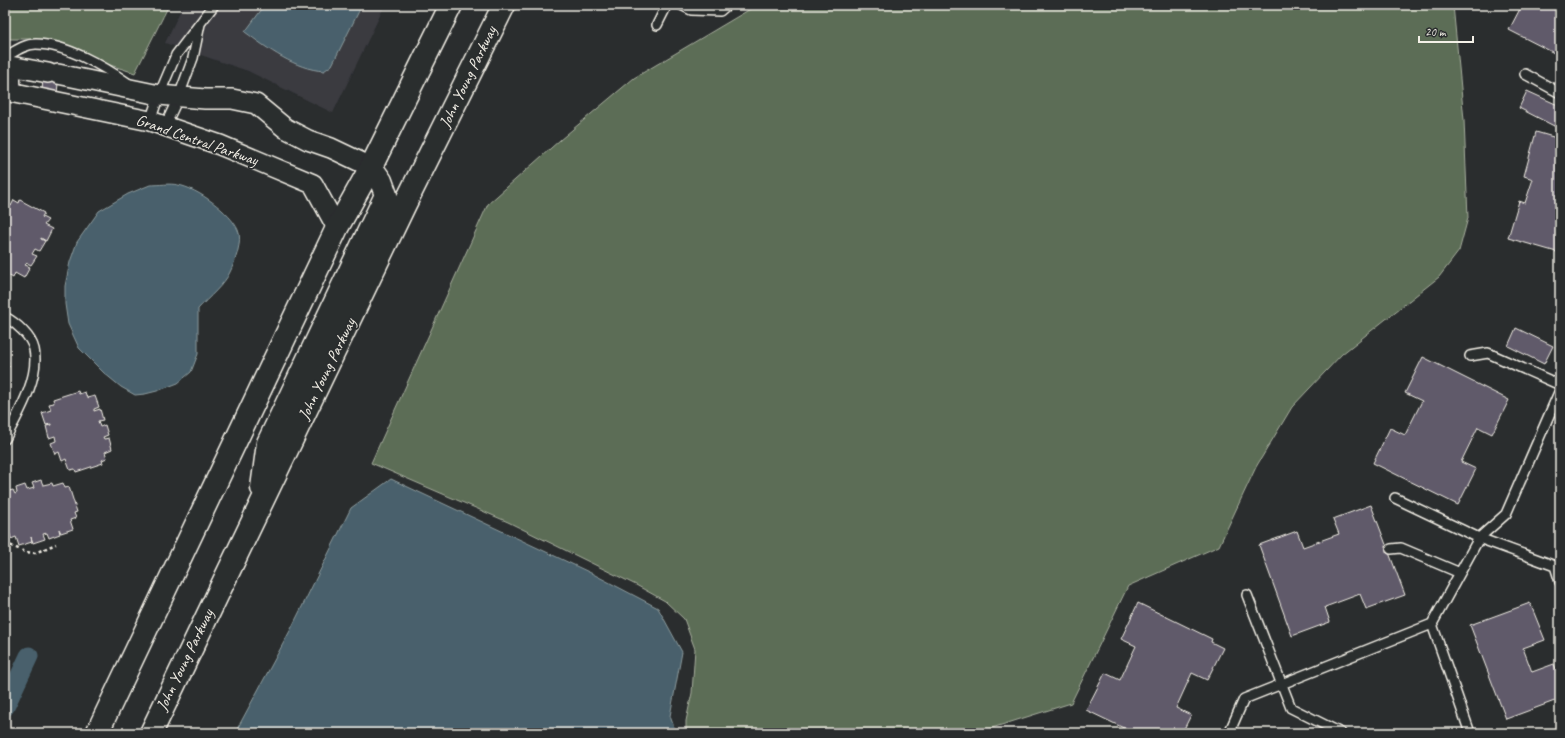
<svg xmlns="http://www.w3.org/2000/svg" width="1565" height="738" viewBox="0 0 1565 738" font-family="Caveat,sans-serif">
<rect width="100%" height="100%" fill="#2a2d2e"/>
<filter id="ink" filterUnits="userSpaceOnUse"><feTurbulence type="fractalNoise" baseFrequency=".025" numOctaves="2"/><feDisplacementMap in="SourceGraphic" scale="8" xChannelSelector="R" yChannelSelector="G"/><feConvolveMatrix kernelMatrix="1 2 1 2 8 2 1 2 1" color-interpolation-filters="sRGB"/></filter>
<g filter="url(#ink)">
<path fill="#3a3a40" d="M183,5H385L333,113L248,71L165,43Z"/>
<path fill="#5c6d56" stroke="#a8af9f" d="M5,5H169L135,73L29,39H5Z
M757,5H1453L1464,120L1468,218L1459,251L1439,277L1342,354L1292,407L1256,467L1219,546L1128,586L1071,703L976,733H686V721L692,693L695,649L684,619L665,601L636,585L508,522L371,463L488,204L560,140L634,78Z"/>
<path fill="#48616c" stroke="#8d9b9e" d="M265,5H362L332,65L324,71C295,69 268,49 245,32Z
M150,185C159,185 170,183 178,185C197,188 231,213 238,230C243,240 235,262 230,272C225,284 208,298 198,309V354L191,372L178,383L157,391L145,394L135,395L121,387L104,373L79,348L68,324L65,304V286L70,262L77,242L99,211L128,194Z
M391,479L593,574L658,608L682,652L670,716L676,733H235L291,629L351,508Z"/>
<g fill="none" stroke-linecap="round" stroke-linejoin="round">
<path stroke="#48616c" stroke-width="19" d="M5,707L29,656"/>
</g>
<path fill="#615a6a" stroke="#f4f1e8" d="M1522,5H1560V56L1509,30Z
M50,64L60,65L57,93L42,90L43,79Z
M1527,91L1560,106V119L1556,127L1519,108Z
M1536,132L1560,139V253L1508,238L1519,201L1525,203L1533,179L1524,176Z
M14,200L19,203L20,200L44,213L42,217L48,220L44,225L52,229L46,241L41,238V239L45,241L39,251L35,249L32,254L37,256L31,265L27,263L25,265L30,267L24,278L15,273L13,278L8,275L7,278L5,277V202L11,206Z
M1516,328L1553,346L1544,364L1508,346Z
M1423,357L1509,400L1492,434L1478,427L1461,462L1476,469L1458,505L1373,463L1390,428L1405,435L1422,401L1405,393Z
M78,391L79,394L85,392L87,398L95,396L99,407L94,409V411L100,409L103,420L98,421L100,427L105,425L108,435L103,437L104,439L109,438L112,449L105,452L107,458L102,460L103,463L76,472L75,469L70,470L66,459L62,461L59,452L55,454L51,443L56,441L55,436L49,438L46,426L51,425V424L46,425L42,413L51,410L49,404L54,403L53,399Z
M1560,467V486L1556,468Z
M41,480L43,485L52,483L53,486L63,483L65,488L69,487L77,512L74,513L76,518L70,520L73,529L61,533L59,529L60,534L49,538L47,533L43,534L45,539L33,543L31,537L32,542L19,546L16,537L11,539L10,534L6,535L5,531V492L13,490L15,494L17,493L16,488L25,485L27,490L34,488L32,483Z
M1371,505L1405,595L1366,609L1360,594L1325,607L1330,622L1292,636L1259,545L1297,531L1303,547L1339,534L1333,519Z
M1138,603L1212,639L1211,642L1223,648L1207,680L1192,673L1176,708L1191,715L1182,733H1134L1086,710L1105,673L1120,680L1136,646L1121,639Z
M1530,603L1545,640L1523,648L1532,672L1554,664L1560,679V699L1506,719L1470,625Z"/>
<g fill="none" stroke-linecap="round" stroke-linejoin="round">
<defs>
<path id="service" d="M681,5L691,10L720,11L727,5
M657,25L667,5
M5,57C14,52 24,44 36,44C66,44 105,67 129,84
M15,67L16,93
M1525,74L1560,93
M150,121L159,95L176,55L214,5
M165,126L179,96L193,58L200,24
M5,317C16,323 31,336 34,349C40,378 18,414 5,439
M1470,356L1488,353L1560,385
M1395,498L1479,538L1555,566L1560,564
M1391,549L1401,548L1460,573
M1555,566L1560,582
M1247,595L1291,708L1341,733
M1229,733L1244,699L1432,624
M1470,733L1432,624L1479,538L1506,514L1560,390"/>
<path id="minor" d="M5,65L48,73
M58,74L159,95L205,99H232L256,104L285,128L308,140L331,148L371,167
M5,91L150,121L220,145L313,184L337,228"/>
<path id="trunk" d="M262,488L268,443L386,195L381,181L371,167
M97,733L337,228L371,167L451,5
M151,733L405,204L504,5"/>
</defs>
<use href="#service" stroke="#f4f1e8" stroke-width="12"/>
<use href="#minor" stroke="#f4f1e8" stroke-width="22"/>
<use href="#trunk" stroke="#f4f1e8" stroke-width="25"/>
<path stroke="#f4f1e8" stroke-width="2.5" stroke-dasharray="3 3" stroke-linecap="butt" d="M5,355L9,367
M5,392L6,390
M5,543L25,552L35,553L56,544"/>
<use href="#service" stroke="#2a2d2e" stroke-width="9"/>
<use href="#minor" stroke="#2a2d2e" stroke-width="19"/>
<use href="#trunk" stroke="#2a2d2e" stroke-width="22"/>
</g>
</g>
<g text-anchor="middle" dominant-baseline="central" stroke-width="3.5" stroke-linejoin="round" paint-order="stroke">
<g font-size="16" fill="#f4f1e8" stroke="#2a2d2e">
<text transform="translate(468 77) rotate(-64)">John Young Parkway</text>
<text transform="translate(197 140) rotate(19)">Grand Central Parkway</text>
<text transform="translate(327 369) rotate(-64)">John Young Parkway</text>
<text transform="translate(185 660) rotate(-64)">John Young Parkway</text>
</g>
</g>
<rect width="1565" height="738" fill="none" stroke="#2a2d2e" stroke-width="20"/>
<rect x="10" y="10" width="1545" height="718" fill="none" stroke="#f4f1e8" stroke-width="1.5" filter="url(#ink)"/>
<path d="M1419 36v6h54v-6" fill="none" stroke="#f4f1e8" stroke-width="2"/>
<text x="1425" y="36" font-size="12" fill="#f4f1e8" stroke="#2a2d2e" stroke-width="3" paint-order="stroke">20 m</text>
</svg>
